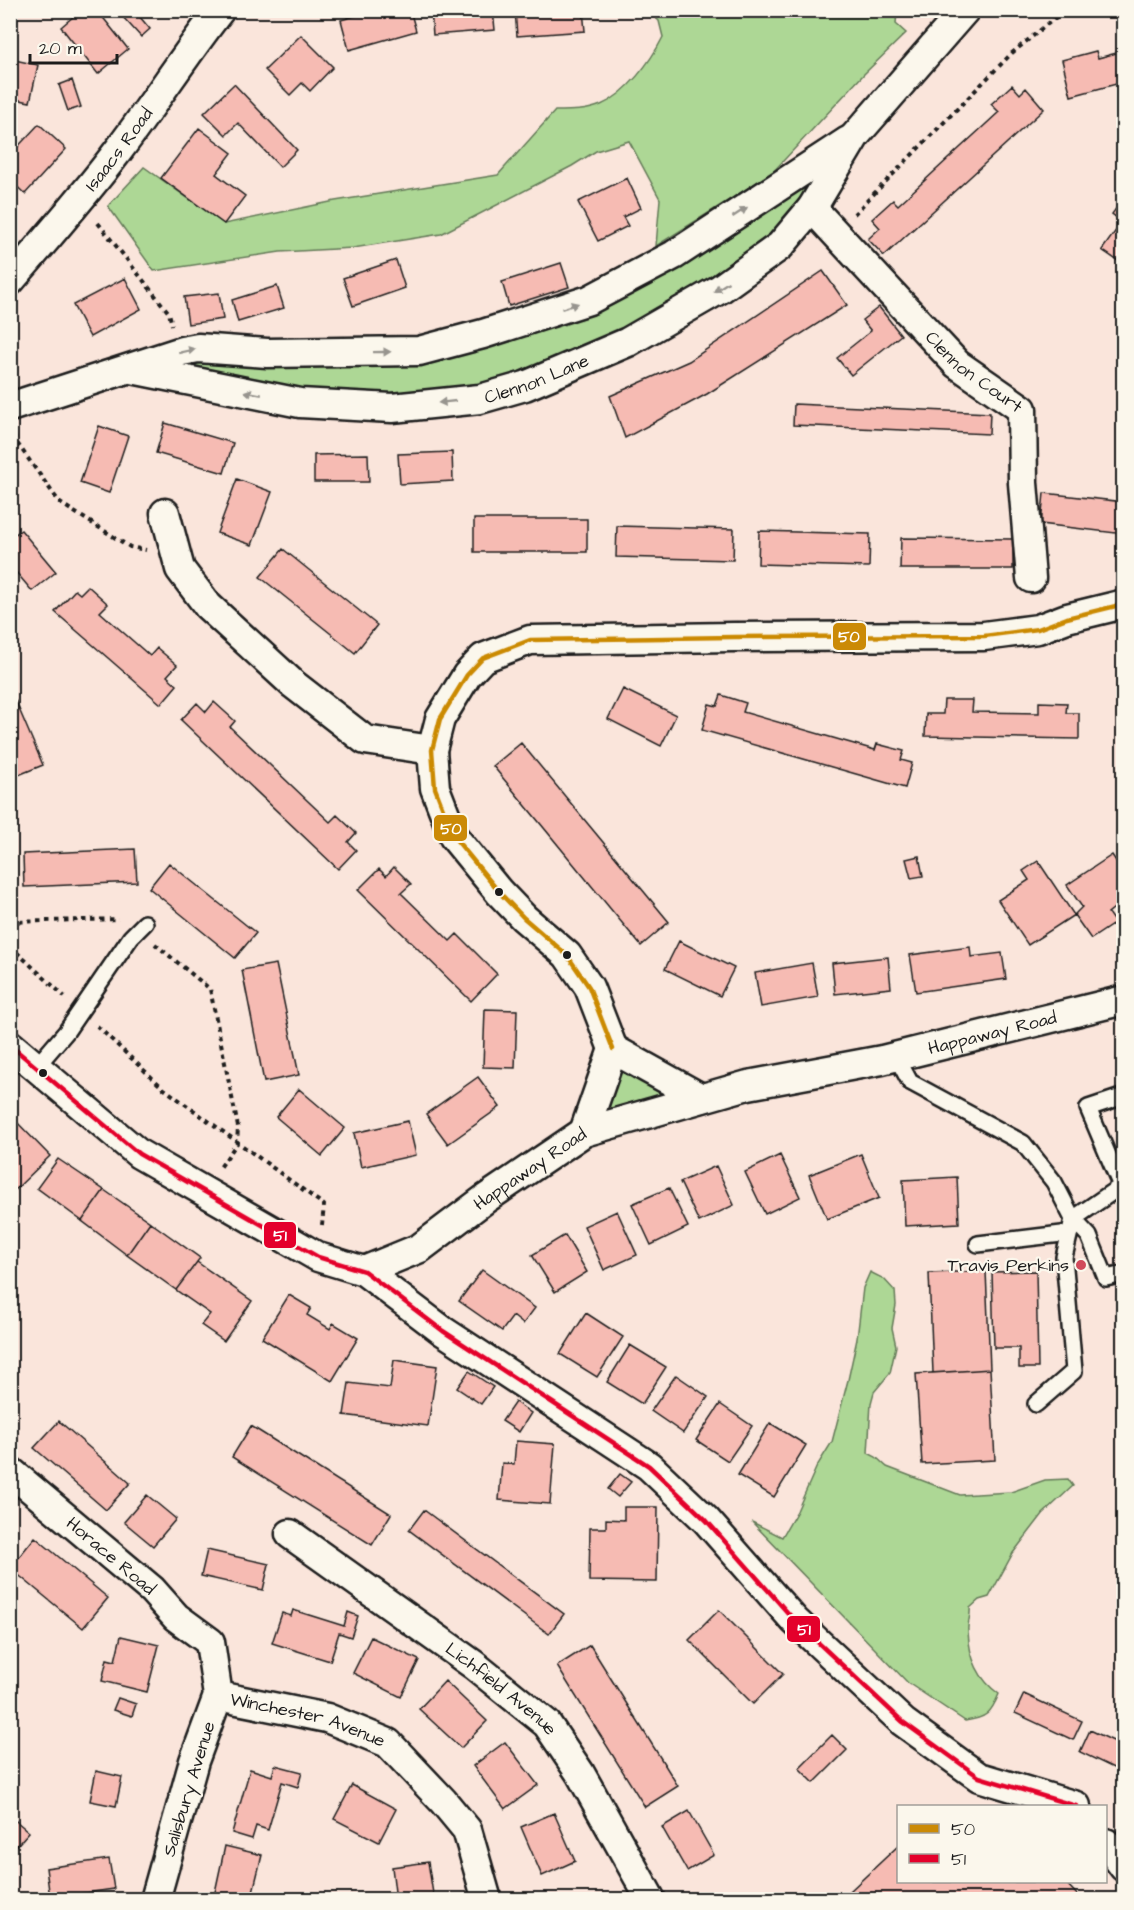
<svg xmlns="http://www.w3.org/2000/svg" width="1134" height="1910" viewBox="0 0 1134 1910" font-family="'Architects Daughter',sans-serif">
<rect width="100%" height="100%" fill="#fae5db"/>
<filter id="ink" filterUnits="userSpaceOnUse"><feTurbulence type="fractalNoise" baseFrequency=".0167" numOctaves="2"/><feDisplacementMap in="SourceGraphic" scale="12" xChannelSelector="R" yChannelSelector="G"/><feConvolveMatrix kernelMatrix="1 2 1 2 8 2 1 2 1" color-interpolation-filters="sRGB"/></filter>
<g filter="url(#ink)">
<path fill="#add795" stroke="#647a58" stroke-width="1.5" d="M648,11H897L896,24L906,33L864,74L772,173L656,246L660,199L629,141L596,151L572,166L441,234L353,248L280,252L154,271L108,206L144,167L224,224L335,201L498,175L555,111C571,111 587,111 601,105C627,94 651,61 663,37L659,21Z
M855,136L780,246L525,386L392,408L132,369L198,348L419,351L589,300Z
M613,1049L701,1098L584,1132Z
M870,1272L884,1279L895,1291L896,1305L892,1328L896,1346L890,1373L874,1392L871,1403L868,1453L876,1457L887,1467L960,1495L1011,1492L1045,1480L1068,1479L1073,1486L1043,1514L1013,1553L989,1597L979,1600L970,1608C971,1617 967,1623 968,1631C969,1657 978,1679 999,1694C991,1713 987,1718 965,1721L908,1683L752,1522L782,1537L797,1511L817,1466L832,1442L848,1380L857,1339L863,1288Z"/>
<path fill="#f6bbb3" stroke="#1c1c1c" stroke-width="1.5" d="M81,10H97L128,49L98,74L61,27Z
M128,10H134L150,29L141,37L122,16Z
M375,10H410L416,31L349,50L341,20Z
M431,10H493L495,30L433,35Z
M515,10H583L585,31L517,36Z
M301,35L333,67L310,91L302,83L290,95L265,70Z
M1096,51L1098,58L1124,51V82L1071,96L1062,60Z
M10,59L38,65L30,102L10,98Z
M72,80L81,107L68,111L59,85Z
M234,84L297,150L280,167L238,123L226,135L204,113Z
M1012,85L1020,94L1026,88L1044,109L884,256L868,239L880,228L872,219L893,200L898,205L999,112L991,104Z
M39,124L66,149L25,194L10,180V155Z
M199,128L232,153L216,174L245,196L224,224L161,178Z
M627,178L641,208L623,217L628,226L598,241L578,202Z
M1120,203L1124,206V265L1102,250L1122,222L1112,214Z
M396,260L405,288L353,306L343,278Z
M561,263L569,287L509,306L502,282Z
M823,271L847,305L707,394L625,438L610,396L689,361Z
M125,278L141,309L90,337L73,305Z
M277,286L284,308L238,322L232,300Z
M219,293L223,319L188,324L184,297Z
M879,307L901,335L851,375L837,358L871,331L862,320Z
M794,404L990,413L989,434L793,425Z
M165,423L233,443L224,473L156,453Z
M99,426L128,436L109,493L80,483Z
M452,452L453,481L400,484L398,454Z
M368,454L369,482H314V455Z
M237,479L272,492L252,545L217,533Z
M1044,493L1124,502V534L1041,524Z
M474,519H587V552H474Z
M617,526L734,529L733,560L616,557Z
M21,530L56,572L32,591L10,565V538Z
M759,531L870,534L869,567L758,564Z
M901,538L1013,539V569H900Z
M283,549L377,625L355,653L260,577Z
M88,586L108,604L100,612L150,656L157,648L177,665L167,676L177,685L161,704L55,612L75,590L80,594Z
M10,688L43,765L11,778L10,775Z
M623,689L676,715L661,746L608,719Z
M721,695L746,703L743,712L875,750L877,744L904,751L901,760L912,763L905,788L702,730L709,704L717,706Z
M944,700H973L972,712L1039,713V702L1067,703L1066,713H1079V739L925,736L926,714H943Z
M214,702L235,721L230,727L330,822L337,815L356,833L348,842L356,850L338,869L181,720L197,703L206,712Z
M521,743L669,922L641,946L493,766Z
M135,849L137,882L24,887L23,854Z
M1112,855L1124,873V913L1118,905L1108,913L1115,923L1091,939L1074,915L1082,907L1067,885Z
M919,856L923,876L911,878L906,859Z
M1038,861L1074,915L1028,945L998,900L1029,880L1023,871Z
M169,863L256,933L235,958L149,888Z
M394,867L411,884L401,893L450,941L457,934L497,974L471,1001L358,890L379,869L386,876Z
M679,941L734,968L720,996L665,969Z
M970,947L971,957L1002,953L1006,979L916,992L910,955Z
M888,957L891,988L835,994L832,963Z
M812,963L818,997L761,1007L755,973Z
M276,964L299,1075L264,1082L242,970Z
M485,1009L517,1010L515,1068L483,1067Z
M478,1077L500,1107L448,1144L426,1114Z
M299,1089L345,1128L322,1156L276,1117Z
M11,1116L50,1156L15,1190L10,1185Z
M408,1121L416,1155L361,1167L354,1133Z
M861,1154L879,1198L827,1219L809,1175Z
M780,1155L800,1197L765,1214L745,1172Z
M58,1159L104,1190L82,1221L37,1188Z
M716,1166L734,1205L699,1222L680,1182Z
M957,1177L959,1223L905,1226L903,1180Z
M669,1188L688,1227L651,1245L632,1204Z
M104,1190L150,1222L127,1255L82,1221Z
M617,1211L637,1255L604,1270L584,1226Z
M150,1222L200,1258L176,1290L127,1255Z
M565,1235L587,1272L555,1292L532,1255Z
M197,1262L252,1301L224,1341L201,1325L210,1314L176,1290Z
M482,1270L535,1308L523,1324L513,1316L502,1331L459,1301Z
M986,1271L990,1369L933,1373L929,1273Z
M1036,1271L1038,1368H1019V1348H994L992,1272Z
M289,1295L311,1308L307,1315L330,1329L333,1323L358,1338L332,1381L262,1338Z
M586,1313L623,1337L597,1377L560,1354Z
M630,1345L666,1367L642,1404L607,1382Z
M394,1360L437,1366L428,1426L344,1415L349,1383L390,1388Z
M990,1369L995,1460L922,1464L916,1374Z
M469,1371L493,1387L481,1404L457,1388Z
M676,1375L708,1397L683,1433L651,1411Z
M515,1402L531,1413L519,1432L502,1421Z
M720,1404L752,1426L728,1461L696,1440Z
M59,1421L130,1483L106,1510L34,1448Z
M770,1423L806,1445L774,1497L738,1475Z
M251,1426L391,1514L372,1545L232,1457Z
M516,1441L555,1444L550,1504L499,1500L502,1463L514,1464Z
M620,1474L631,1482L618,1497L608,1489Z
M147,1495L176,1519L153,1546L124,1522Z
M624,1507H658L657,1582L589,1581L590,1528H606V1519L624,1520Z
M424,1510L564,1614L549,1634L409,1530Z
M35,1537L108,1598L83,1628L10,1568Z
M207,1550L269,1564L263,1590L201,1576Z
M293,1610L344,1626L348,1612L358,1616L351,1637L339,1633L330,1661L272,1643L282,1613L291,1616Z
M719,1610L783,1674L753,1704L689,1640Z
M121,1636L159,1645L147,1692L102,1681L107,1659L115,1661Z
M371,1637L419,1660L401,1697L353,1673Z
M590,1645L678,1786L645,1807L557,1666Z
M445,1681L487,1721L461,1748L419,1709Z
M1024,1694L1082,1721L1073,1740L1015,1713Z
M118,1698L136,1704L132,1716L113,1710Z
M1090,1730L1124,1746V1773L1080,1752Z
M832,1735L847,1750L814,1783L799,1768Z
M505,1742L538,1785L505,1809L473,1766Z
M275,1765L302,1772L298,1787L282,1782L268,1830L256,1826L252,1839L232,1833L250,1769L272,1776Z
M96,1771L122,1777L116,1806L90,1801Z
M352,1785L396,1809L379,1842L334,1819Z
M689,1811L714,1855L687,1871L662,1827Z
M554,1813L575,1861L542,1876L521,1827Z
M10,1816L29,1832L10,1853Z
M225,1846L262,1855L251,1900H227L214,1897Z
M898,1846V1882H1065L1082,1900H858L850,1891Z
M109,1859L114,1889L50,1898L46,1868Z
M428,1862L434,1900H396L392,1867Z"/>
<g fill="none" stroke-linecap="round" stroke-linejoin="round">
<defs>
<path id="service" d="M896,1056L910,1082L1023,1143L1054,1182L1073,1219L1064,1257L1074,1371L1036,1404
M36,1067L66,1032L131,937L145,923
M1124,1096L1088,1108L1121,1186L1073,1219L1089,1236L1106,1278L1124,1274
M978,1244L1070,1233"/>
<g id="minor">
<path id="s1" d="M812,208L957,364L1022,409L1023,483L1031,578"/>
<path id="s2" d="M10,281C47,238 84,196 118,151C153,105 184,56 220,10"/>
<path id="s3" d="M132,369L300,403L392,408L480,399L525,386L628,342L720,289L780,246L812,208L855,136L965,10"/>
<path d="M10,407L182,351L198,348L267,353L419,351L483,334L589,300L674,255L848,141"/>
<path d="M165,513L180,569L208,606L293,684L365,740L432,750"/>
<path d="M10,1045L139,1154L318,1257L364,1271L443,1331L649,1466L706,1520L795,1621L903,1722L979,1777L1076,1806"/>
<path d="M613,1049L589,987L567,955L524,918L499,892L454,837L435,788L432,750L440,719L467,675L483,658L530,640L734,637L984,636L1038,629L1067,618L1124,604"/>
<path d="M584,1132L613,1049L701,1098"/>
<path id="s4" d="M364,1271L420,1248L485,1199L584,1132L748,1085L882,1060L1124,1000"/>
<path id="s5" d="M10,1471L152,1590L176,1617L210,1642L218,1696L194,1761L155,1900"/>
<path id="s6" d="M290,1534L474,1665L547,1724L580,1773L651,1900"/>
<path id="s7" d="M218,1696L327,1718L388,1743L443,1801L467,1830L487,1900"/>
<path d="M1106,1843L1124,1867"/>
</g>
</defs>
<use href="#service" stroke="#1c1c1c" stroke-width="20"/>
<use href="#minor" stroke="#1c1c1c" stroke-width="33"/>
<path stroke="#1c1c1c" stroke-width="4" stroke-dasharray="4.5 4.5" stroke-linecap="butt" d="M854,214L1012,53L1065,10
M98,223L169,313L172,325
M14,435L17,443L60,503L130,547L146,550
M10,922L118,919
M155,944L210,989L238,1127L237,1143L219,1169
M10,946L65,997
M97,1026L163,1088L324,1205L322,1225"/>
<use href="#service" stroke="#fbf7ec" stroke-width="15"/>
<use href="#minor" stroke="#fbf7ec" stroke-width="28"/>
<defs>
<path id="bus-1" d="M613,1049L589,987L567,955L524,918L499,892L454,837L435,788L432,750L440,719L467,675L483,658L530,640L734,637L984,636L1038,629L1067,618L1124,604"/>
<path id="bus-2" d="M10,1045L139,1154L318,1257L364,1271L443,1331L649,1466L706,1520L795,1621L903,1722L979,1777L1076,1806"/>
</defs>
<use href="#bus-1" stroke="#fbf7ec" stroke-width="9"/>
<use href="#bus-2" stroke="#fbf7ec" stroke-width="9"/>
<use href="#bus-1" stroke="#cb8a06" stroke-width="4.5"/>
<use href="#bus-2" stroke="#e4002b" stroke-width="4.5"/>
</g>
<defs><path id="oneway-solid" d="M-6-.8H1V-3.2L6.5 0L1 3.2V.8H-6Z" transform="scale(1.5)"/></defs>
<g fill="#97948e">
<use href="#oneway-solid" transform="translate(740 212) rotate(-33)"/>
<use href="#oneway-solid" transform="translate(721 287) rotate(147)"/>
<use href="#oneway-solid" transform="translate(570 306) rotate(-18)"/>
<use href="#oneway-solid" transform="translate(187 351) rotate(-13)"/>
<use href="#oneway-solid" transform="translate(382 352) rotate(-1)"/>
<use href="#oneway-solid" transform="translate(253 393) rotate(-169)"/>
<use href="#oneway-solid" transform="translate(447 402) rotate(174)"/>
</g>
</g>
<g fill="#1c1c1c" stroke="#fbf7ec" stroke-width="2">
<circle cx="499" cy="892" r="5"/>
<circle cx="567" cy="955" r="5"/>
<circle cx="43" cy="1073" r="5"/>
</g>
<circle fill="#d1495b" stroke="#fbf7ec" stroke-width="2" cx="1081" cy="1265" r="6"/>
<g text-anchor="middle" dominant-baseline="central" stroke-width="4.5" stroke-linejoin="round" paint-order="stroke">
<g font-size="18" fill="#1c1c1c" stroke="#fbf7ec">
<text stroke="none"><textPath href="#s2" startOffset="171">Isaacs Road</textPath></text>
<text stroke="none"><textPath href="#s1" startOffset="231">Clennon Court</textPath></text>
<text stroke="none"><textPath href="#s3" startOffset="412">Clennon Lane</textPath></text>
<text stroke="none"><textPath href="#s4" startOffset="682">Happaway Road</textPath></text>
<text stroke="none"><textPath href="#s4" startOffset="196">Happaway Road</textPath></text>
<text stroke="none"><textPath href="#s5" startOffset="132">Horace Road</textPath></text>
<text stroke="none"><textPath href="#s6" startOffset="262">Lichfield Avenue</textPath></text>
<text stroke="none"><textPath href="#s7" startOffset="93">Winchester Avenue</textPath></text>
<text transform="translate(189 1789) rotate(-73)">Salisbury Avenue</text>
</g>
<g font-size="18" fill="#1c1c1c" stroke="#fbf7ec" text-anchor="end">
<text x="1069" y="1265">Travis Perkins</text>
</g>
</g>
<g stroke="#fbf7ec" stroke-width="2">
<rect x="832" y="622" width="35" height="29" rx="6" fill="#cb8a06"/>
<rect x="433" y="814" width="35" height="28" rx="6" fill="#cb8a06"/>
<rect x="263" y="1221" width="34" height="28" rx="6" fill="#e4002b"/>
<rect x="786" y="1615" width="35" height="28" rx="6" fill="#e4002b"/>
</g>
<g font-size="16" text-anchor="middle" font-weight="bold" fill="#fff">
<text x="849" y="642">50</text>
<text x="451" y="834">50</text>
<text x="280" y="1241">51</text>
<text x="804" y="1635">51</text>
</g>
<rect width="1134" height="1910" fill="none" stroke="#fbf7ec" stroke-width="36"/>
<rect x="18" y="18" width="1098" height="1874" fill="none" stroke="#1c1c1c" stroke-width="2" filter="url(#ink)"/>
<rect x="897" y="1805" width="210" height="78" fill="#fbf7ec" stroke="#a29f99" stroke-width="1.5"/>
<rect x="909" y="1824" width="30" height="9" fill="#cb8a06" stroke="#a29f99" stroke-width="1.5"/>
<text x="951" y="1835" font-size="18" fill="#1c1c1c">50</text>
<rect x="909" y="1854" width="30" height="9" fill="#e4002b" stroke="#a29f99" stroke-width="1.5"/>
<text x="951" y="1865" font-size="18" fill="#1c1c1c">51</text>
<path d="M30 54v9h87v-9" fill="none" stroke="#1c1c1c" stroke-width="3"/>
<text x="39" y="54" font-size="18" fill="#1c1c1c" stroke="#fbf7ec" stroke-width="4.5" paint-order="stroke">20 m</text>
</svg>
